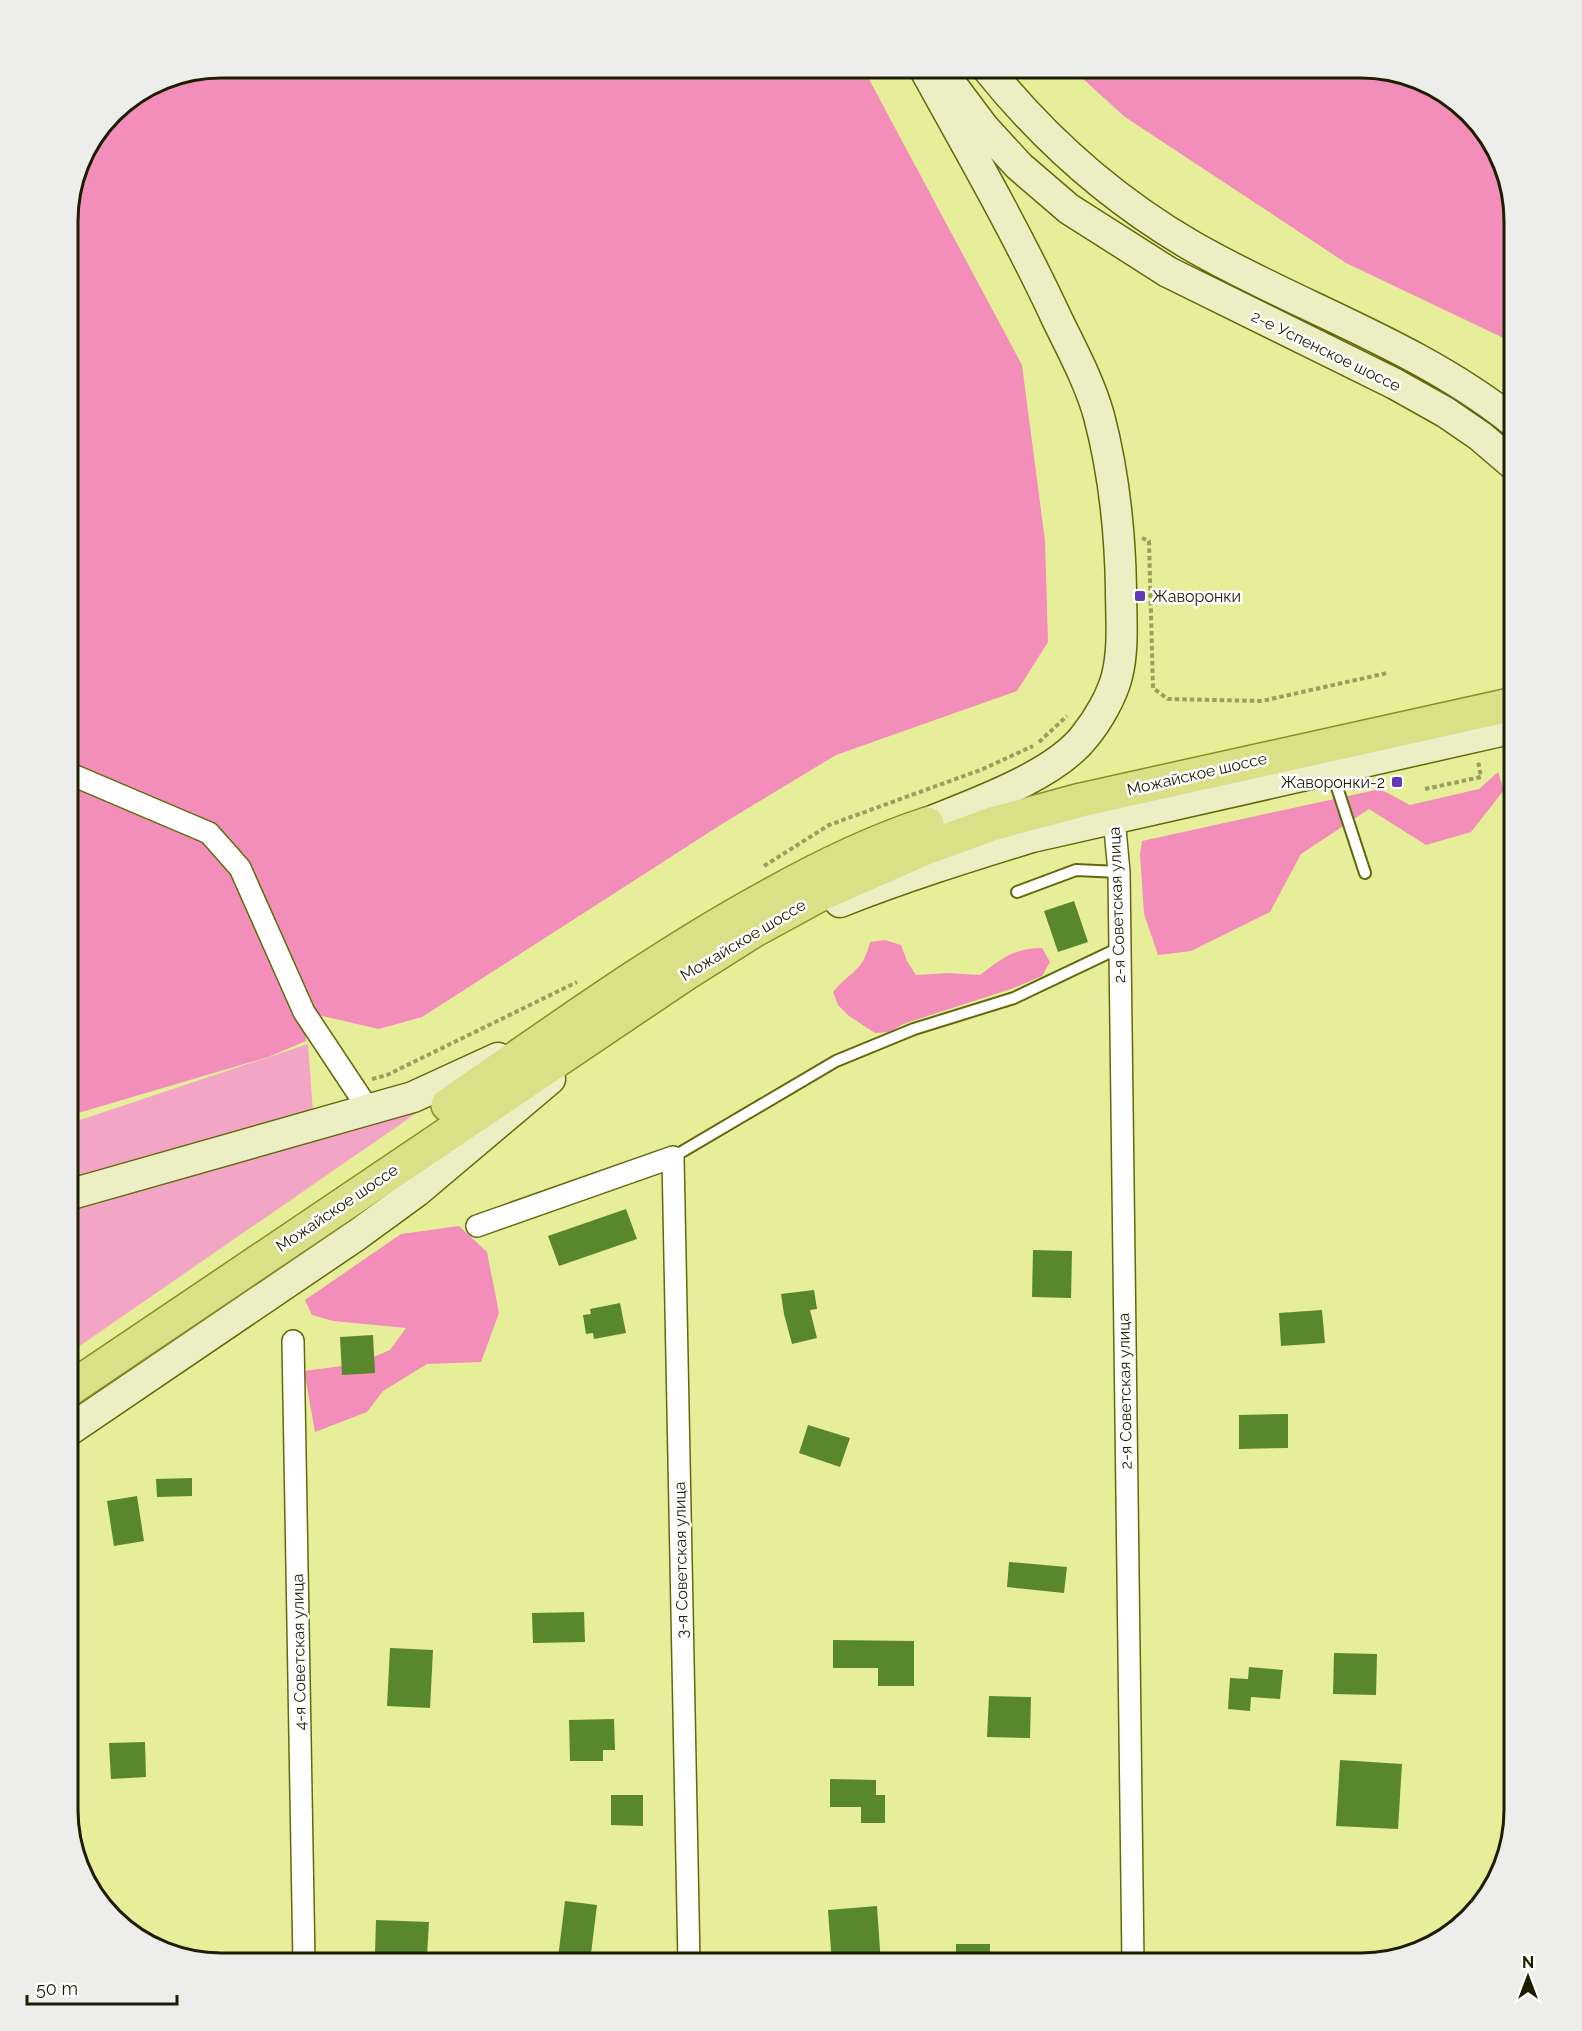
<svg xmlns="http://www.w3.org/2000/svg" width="1582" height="2031" viewBox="0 0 1582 2031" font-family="Raleway,sans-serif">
<rect width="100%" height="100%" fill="#e6ee9a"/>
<path fill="#f3a5c6" d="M308,1044L313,1113L68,1183V1124Z
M444,1094L68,1354V1203Z"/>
<path fill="#f38ebb" d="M221,68H863L1022,365L1045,541L1048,642L1017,691L836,755L722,824L422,1017L379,1029L305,1012L306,1041L268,1057L68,1116V210L83,153L119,106L162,79Z
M1071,68H1371L1438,88L1489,136L1514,221V343L1346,263L1125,117Z
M1498,772L1504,790L1471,832L1426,845L1369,809L1301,854L1270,912L1191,951L1158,955L1144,914L1140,854L1142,841L1380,789L1410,805L1479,789Z
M885,940L901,945L907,961L916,975L948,973L980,975C1001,959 1014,948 1042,948L1050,962L1042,976L1011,989L903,1024L890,1032L875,1033L849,1016L838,1005L833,992C851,970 863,972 870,942Z
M459,1226L487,1252L499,1313L481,1362L427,1364L383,1391L367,1412L315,1432L304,1371L357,1364L390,1350L406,1328L333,1321L312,1315L305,1300L401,1234Z"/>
<path fill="#58882b" d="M1074,901L1088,942L1058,952L1044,911Z
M626,1209L637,1239L559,1266L548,1236Z
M1033,1250L1072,1251L1071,1298L1032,1297Z
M814,1290L817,1309L810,1310L817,1338L792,1344L784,1314L781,1294Z
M620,1303L626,1333L594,1339L593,1333L586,1334L583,1315L591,1314L590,1309Z
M1322,1310L1325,1343L1281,1346L1279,1313Z
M373,1335L375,1373L342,1375L340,1337Z
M1288,1414V1448L1239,1449V1415Z
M808,1425L850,1438L840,1467L799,1453Z
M192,1478V1496L157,1497L156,1479Z
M137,1496L144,1541L114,1546L107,1501Z
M1009,1562L1067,1567L1064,1593L1007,1587Z
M584,1612L585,1642L533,1643L532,1613Z
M833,1640L914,1641V1686H878V1668H833Z
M390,1648L433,1650L430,1708L387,1706Z
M1334,1653L1377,1654L1376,1695L1333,1694Z
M1249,1667L1283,1670L1280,1699L1251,1697L1250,1711L1228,1709L1230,1678L1248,1679Z
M989,1696L1031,1697L1030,1738L987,1737Z
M614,1719L615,1750H603V1761H570L569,1720Z
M145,1742L146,1777L111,1779L109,1743Z
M1340,1760L1402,1764L1398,1829L1336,1826Z
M830,1779L876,1780V1795H885V1823H861V1807H830Z
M611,1795H643V1826L611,1825Z
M565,1901L597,1905L590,1962L558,1958Z
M877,1906L881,1964H832L828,1910Z
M376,1920L429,1922L427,1956L375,1953Z
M956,1944H990V1964H956Z"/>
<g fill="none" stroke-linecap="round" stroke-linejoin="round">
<defs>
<path id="service" d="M1332,772L1365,873
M1017,892L1076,870L1119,872
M673,1157L836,1061L914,1029L1014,998L1119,948"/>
<path id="minor" d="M68,774L75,776L209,833L240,868L304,1012L369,1110
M1114,818L1119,872L1133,1963
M477,1226L673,1157L689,1963
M293,1341L304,1963"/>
<path id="secondary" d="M987,68C1044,139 1113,200 1192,246C1298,307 1418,345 1514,422
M948,80L984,128L1019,166L1069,209L1168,272L1395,384L1445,412L1480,436L1514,465
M917,827C965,807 1053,778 1085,736C1098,720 1112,696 1117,676C1124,648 1121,618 1121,589C1120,530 1114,473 1099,416C1090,383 1072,350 1057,319C1017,233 970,151 924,68
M840,902C903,877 967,857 1032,837L1514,728
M68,1195L413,1097L498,1058
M68,1431L357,1235L416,1192L550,1079"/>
<path id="primary" d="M448,1105C553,1033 657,957 769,896C819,868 872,842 927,824
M68,1390L685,974L753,931L821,894L926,848L992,824L1081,800L1514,704"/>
</defs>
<use href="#service" stroke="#63680a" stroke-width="14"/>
<use href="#minor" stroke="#63680a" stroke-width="24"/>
<use href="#secondary" stroke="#63680a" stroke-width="33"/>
<use href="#primary" stroke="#888d24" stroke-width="36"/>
<path stroke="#999f5f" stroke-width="4" stroke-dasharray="4.5 3" stroke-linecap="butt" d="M1142,538L1149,541L1153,688L1168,699L1262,701L1387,673
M1039,742L1067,716
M1425,789L1481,777L1478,761
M764,866L829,825L983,769L1033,746
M372,1079L387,1075L577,982"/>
<use href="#service" stroke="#fff" stroke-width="10"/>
<use href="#minor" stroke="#fff" stroke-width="21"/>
<use href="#secondary" stroke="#ecefc3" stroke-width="30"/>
<use href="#primary" stroke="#dadf88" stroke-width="33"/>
</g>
<g fill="#613bb3" stroke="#fff" stroke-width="2">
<rect x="1134" y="590" width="12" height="12" rx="3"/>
<rect x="1391" y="776" width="12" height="12" rx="3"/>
</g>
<g text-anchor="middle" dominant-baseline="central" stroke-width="5" stroke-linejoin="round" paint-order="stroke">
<g font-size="16" fill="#1d1e00" stroke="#fff">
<text transform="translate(1326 351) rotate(26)">2-е Успенское шоссе</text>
<text transform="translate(1197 774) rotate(-13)">Можайское шоссе</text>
<text transform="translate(1117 905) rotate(-92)">2-я Советская улица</text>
<text transform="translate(743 940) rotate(-31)">Можайское шоссе</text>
<text transform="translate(337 1208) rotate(-34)">Можайское шоссе</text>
<text transform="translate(1125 1391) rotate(-91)">2-я Советская улица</text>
<text transform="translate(681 1560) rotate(-91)">3-я Советская улица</text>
<text transform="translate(299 1652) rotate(-91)">4-я Советская улица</text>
</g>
<g font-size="16" fill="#1d1e00" stroke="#fff" text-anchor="start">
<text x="1152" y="596">Жаворонки</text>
<text x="1385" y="782" text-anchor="end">Жаворонки-2</text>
</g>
</g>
<path d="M0 0H1582V2031H0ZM221 78H1361A143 143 0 0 1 1504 221V1810A143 143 0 0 1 1361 1953H221A143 143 0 0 1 78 1810V221A143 143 0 0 1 221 78Z" fill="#ededeb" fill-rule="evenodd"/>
<path fill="none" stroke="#1d1e00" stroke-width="3" d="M221 78H1361A143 143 0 0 1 1504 221V1810A143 143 0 0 1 1361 1953H221A143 143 0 0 1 78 1810V221A143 143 0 0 1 221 78Z"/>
<g transform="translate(1528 1977)" stroke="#ffffff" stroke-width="4.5" paint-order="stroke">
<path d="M0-4.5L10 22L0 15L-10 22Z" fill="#1d1e00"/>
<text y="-9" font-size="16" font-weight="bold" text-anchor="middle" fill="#1d1e00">N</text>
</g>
<path d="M27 1995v9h150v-9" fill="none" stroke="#1d1e00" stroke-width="3"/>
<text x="36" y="1995" font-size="18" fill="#1d1e00" stroke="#ffffff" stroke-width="4.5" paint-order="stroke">50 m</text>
</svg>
